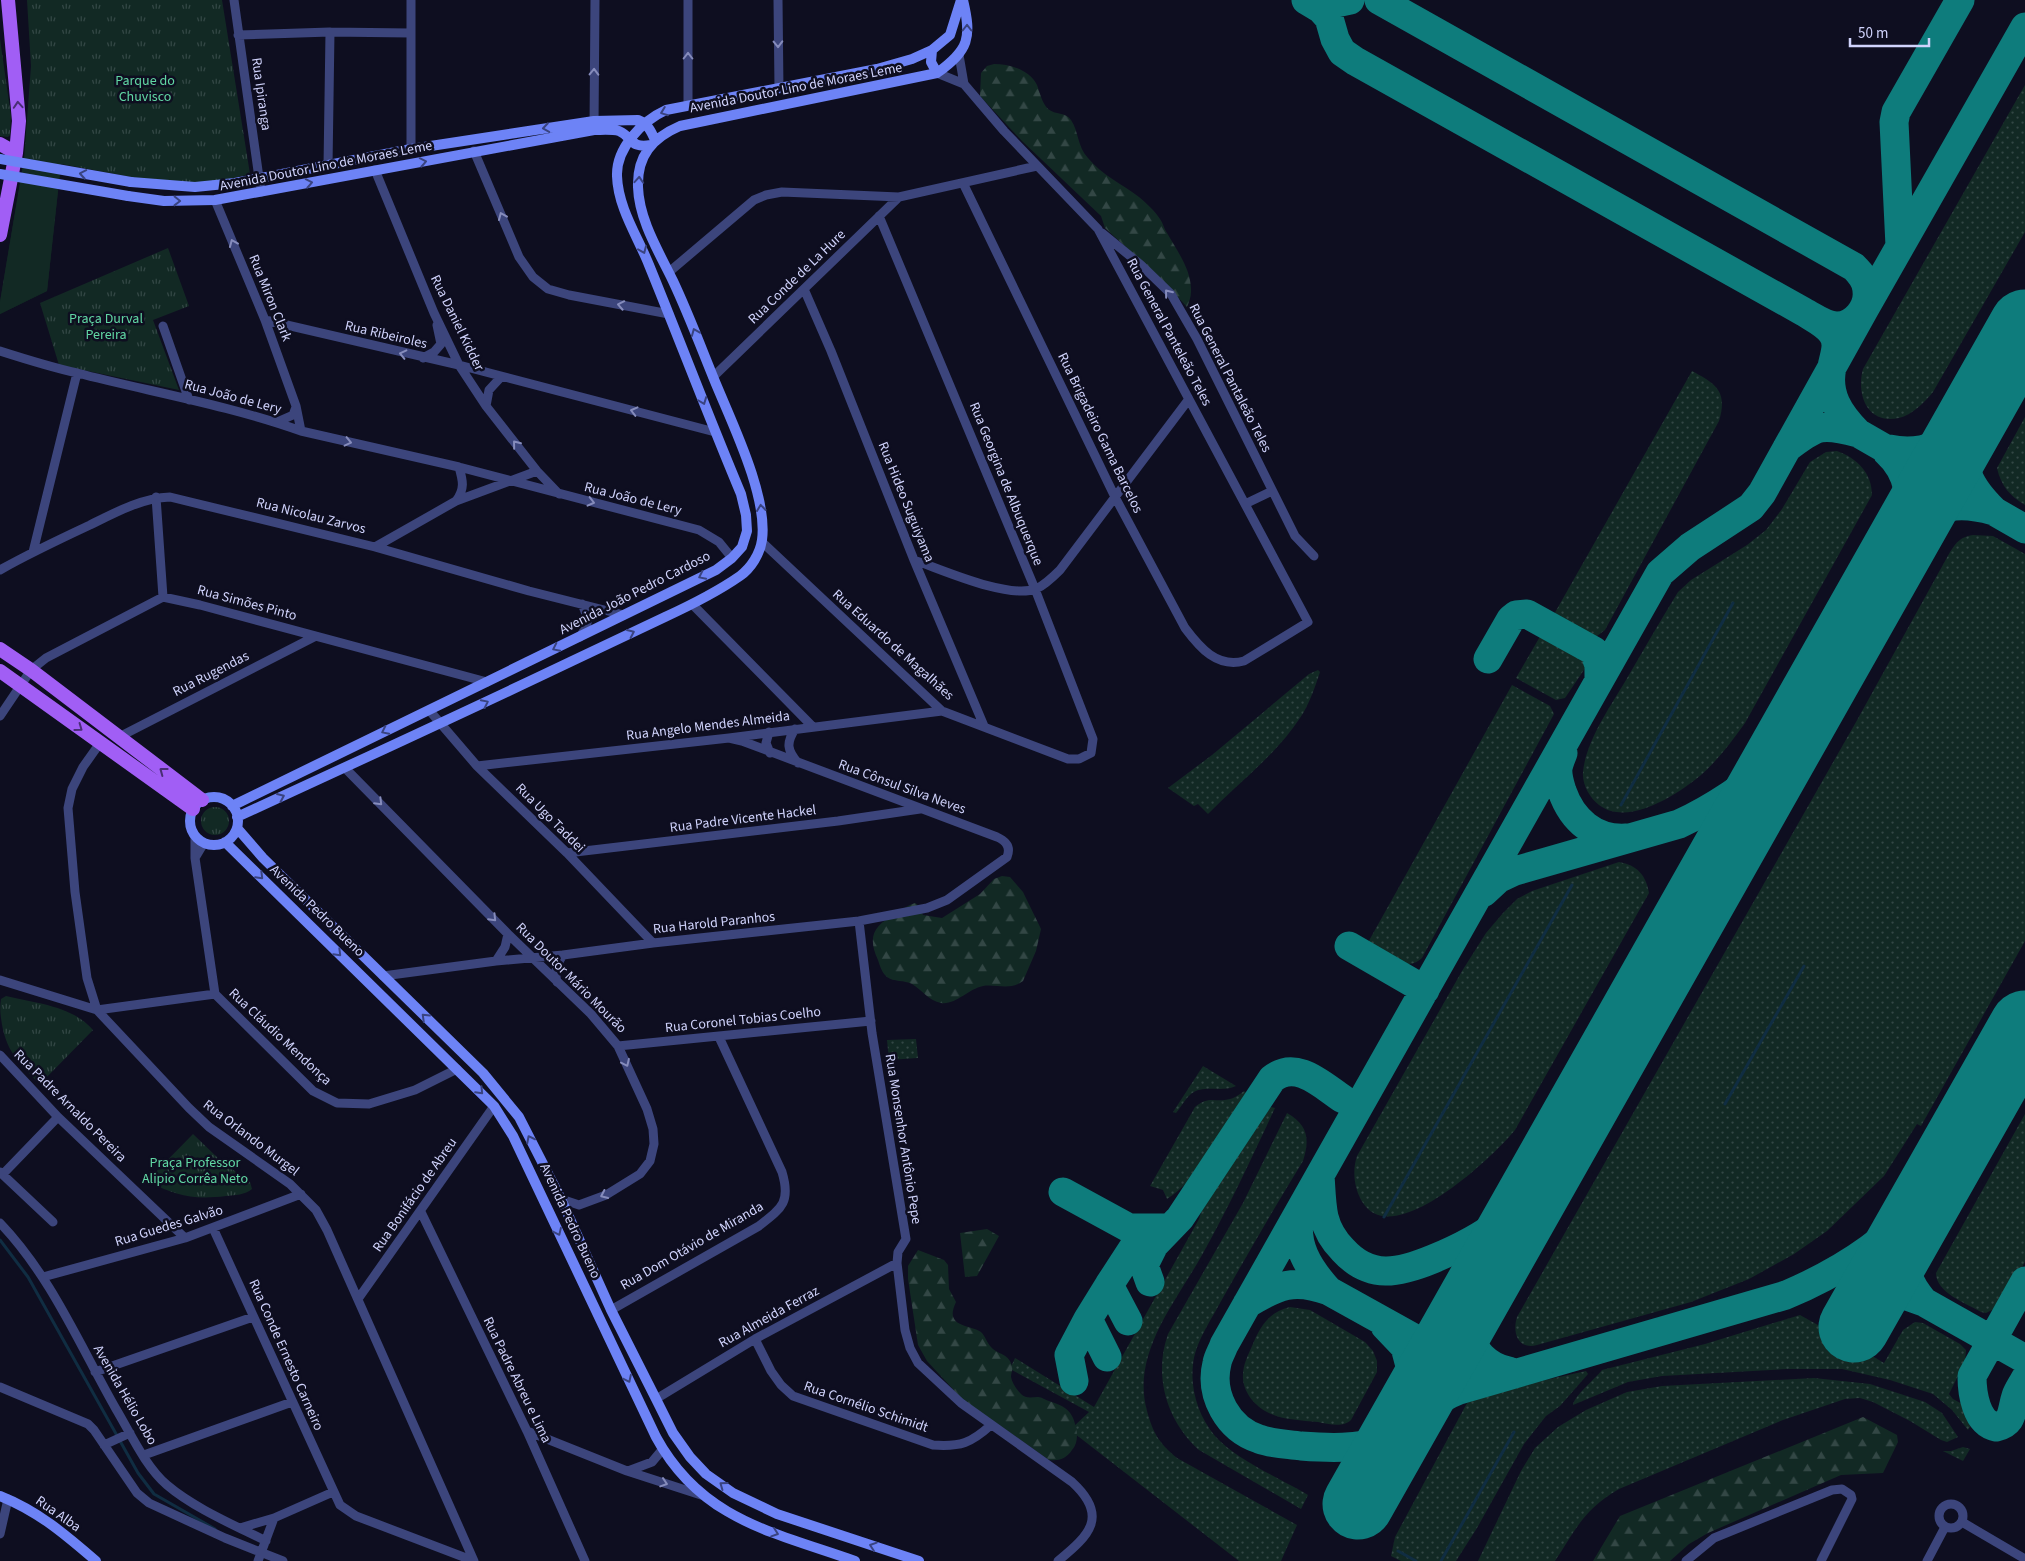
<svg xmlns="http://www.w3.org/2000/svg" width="2025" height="1561" viewBox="0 0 2025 1561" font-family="'Source Sans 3',sans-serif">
<defs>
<pattern id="grass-dots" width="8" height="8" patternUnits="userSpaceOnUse" patternTransform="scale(1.25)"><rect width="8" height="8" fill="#122924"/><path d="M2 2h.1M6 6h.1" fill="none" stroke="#334745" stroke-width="1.8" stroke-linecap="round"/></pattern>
<pattern id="forest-firs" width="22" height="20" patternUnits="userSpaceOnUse" patternTransform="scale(1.25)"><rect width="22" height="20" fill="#122924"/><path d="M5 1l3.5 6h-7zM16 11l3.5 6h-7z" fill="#334745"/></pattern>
<pattern id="park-tufts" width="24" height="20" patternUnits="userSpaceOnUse" patternTransform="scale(1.25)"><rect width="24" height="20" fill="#122924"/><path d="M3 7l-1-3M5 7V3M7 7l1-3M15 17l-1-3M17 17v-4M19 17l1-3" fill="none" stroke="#334745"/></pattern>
</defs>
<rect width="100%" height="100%" fill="#0e0e20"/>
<path fill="url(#grass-dots)" d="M2025,85V232L1933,392C1924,403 1912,415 1899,418C1867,425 1856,394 1863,369Z
M1692,371C1716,384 1728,391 1719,421L1605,630L1597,636L1588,637L1553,616Z
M2025,417V505C2010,496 2001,486 1997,468Z
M1837,451C1857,458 1872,473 1872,495L1745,723C1732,741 1718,760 1701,775C1677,795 1628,827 1599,805C1590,798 1582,785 1583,772C1586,741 1610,707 1626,680C1643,651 1660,621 1678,592L1691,580L1747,545L1766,530L1782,509L1810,462L1826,452Z
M1973,535L1993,536L2025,554V941L1921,1126L1917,1124L1884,1176L1827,1231L1794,1254L1749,1279L1691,1302L1537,1345C1518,1350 1512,1333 1517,1317L1856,722L1950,552C1957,541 1961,537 1973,535Z
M1542,633L1586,657L1588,664L1565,698L1556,700L1516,678Z
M1318,670L1320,672C1315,687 1309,705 1300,718C1275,756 1239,782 1208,814L1198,804L1194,806L1168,788L1212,755L1309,674Z
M1512,685L1550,706L1554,714L1422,958C1405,974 1382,955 1366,946Z
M1619,862C1637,865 1646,875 1649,893L1515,1130C1493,1157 1394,1251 1363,1203C1354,1189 1352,1171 1357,1156L1462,971L1486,933L1503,913L1517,899L1532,891Z
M916,1039L918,1058L889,1060L887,1040Z
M1203,1066L1236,1086C1222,1093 1203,1084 1191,1094C1185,1099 1181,1107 1176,1113L1173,1112Z
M1244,1091L1248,1094C1225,1127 1201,1178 1167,1199L1163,1190L1150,1186L1195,1107C1209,1095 1215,1103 1230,1099C1235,1098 1240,1094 1244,1091Z
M1271,1107L1275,1108C1252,1157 1229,1207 1202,1255C1176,1302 1131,1353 1147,1411C1153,1433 1159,1443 1177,1458L1297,1525L1281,1561H1239L1070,1430L1089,1412L1010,1369L1015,1358L1094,1407L1199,1219L1210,1184L1243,1136Z
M1287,1113C1308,1125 1310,1139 1303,1161C1274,1208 1247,1255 1220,1303C1210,1322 1195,1343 1193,1365C1190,1390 1199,1417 1215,1436C1235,1459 1281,1479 1308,1495L1301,1509L1199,1450C1167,1421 1153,1376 1168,1334L1243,1203Z
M2025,1114V1262L2000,1306L1986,1313L1981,1312C1966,1303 1936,1293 1936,1273Z
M1290,1307L1310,1310L1365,1342L1373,1351L1377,1361V1372L1351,1420C1343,1428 1328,1424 1318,1422C1297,1420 1273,1420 1257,1405C1249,1398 1242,1386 1243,1375C1243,1365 1248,1355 1252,1346C1260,1327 1268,1312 1290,1307Z
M1800,1315L1834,1334L1829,1346L1854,1360L1859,1348L1884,1363L1903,1330L1915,1322L1923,1323L1960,1344L1966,1350L1965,1362L1949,1394L1953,1399L1964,1405L1973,1422L1968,1430L1952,1410L1933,1394L1890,1380L1842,1369H1787L1662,1376L1628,1382L1573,1405C1574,1396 1595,1379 1602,1370L1705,1344Z
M1586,1371L1588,1374L1560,1406L1546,1416L1524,1444L1477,1528L1456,1561H1401L1391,1556L1395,1537L1467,1403L1492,1392Z
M1814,1378L1870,1384L1925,1402L1942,1413L1958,1437L1947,1442L1941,1440L1910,1421L1873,1402L1860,1398L1845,1399L1783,1420L1619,1489C1583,1510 1577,1528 1555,1561H1478L1521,1471L1535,1448L1558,1427L1586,1410L1627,1392L1662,1386Z
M1963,1447L1970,1449L1963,1461L1943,1451H1951Z"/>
<path fill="url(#forest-firs)" d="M994,64C1010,64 1030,70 1037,85C1040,93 1042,103 1048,109C1055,115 1066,112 1071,120C1079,132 1077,146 1088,158C1102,175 1122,184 1139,197C1146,203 1155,211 1160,219C1163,223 1164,229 1167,233C1177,251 1192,270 1191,292C1191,297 1189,302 1187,307L1160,278L1105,228L1101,216L1022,141L980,96L981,73L987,66Z
M1002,876L1010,877L1023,892L1041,929L1036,951L1023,981C1010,991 997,984 983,986C968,989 956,1005 941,1003C929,1001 922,990 912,984C905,980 893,982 887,977C882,973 880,966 878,960C867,936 874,926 895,914C902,910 908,905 915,903L919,906L923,915L942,918L980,894L994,879Z
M987,1229L999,1236L977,1276L965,1277L960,1233Z
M918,1250L944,1260L948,1265L949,1289L956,1302C943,1329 972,1324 982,1333C986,1338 988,1345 993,1349C1000,1355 1009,1354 1012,1366C1013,1370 1011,1373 1011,1377C1012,1383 1017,1390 1021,1394C1026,1399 1032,1397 1038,1397C1042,1397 1045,1400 1049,1401C1065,1406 1073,1411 1076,1428C1078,1435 1077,1445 1072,1450C1066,1459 1059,1461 1049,1460L962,1399L927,1361L918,1345L908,1279V1266Z
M1863,1417L1897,1435L1898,1442L1883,1473L1841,1475L1708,1533L1689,1544L1670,1561H1593L1620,1516Z"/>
<path fill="url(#park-tufts)" d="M27,0H222L250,174L215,183H164L61,164L47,291L0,314V302L24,159L31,66Z
M0,39L11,116L10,135L8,137L0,136Z
M168,248L189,306L153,320L179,390L59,365L40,303Z
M201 821a14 14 0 1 1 28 0a14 14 0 1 1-28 0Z
M6,996C35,1003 73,1006 93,1030L40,1084C18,1063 5,1050 1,1018C0,1012 0,1005 1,999Z
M193,1134L221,1161L250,1182L252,1189C245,1195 235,1195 226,1196C193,1200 177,1196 147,1181Z"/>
<path fill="#122924" d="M24,159L61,163L47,291L0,314V302Z"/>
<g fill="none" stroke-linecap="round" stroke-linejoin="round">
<path stroke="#102d42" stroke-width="3" d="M1621,805L1733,603
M1725,1104L1804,966
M1384,1217L1572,885
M0,1240L28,1277L138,1473L154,1494L215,1529
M1398,1551L1416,1561
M1441,1561L1514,1432"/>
<path stroke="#0e7c7c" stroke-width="29" d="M1306,0L1321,9L1329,18L1335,39L1342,52L1355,61L1804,312
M1379,0L1854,267C1861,274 1867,281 1867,291C1869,308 1854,326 1837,326C1825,326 1814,317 1804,312C1813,318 1826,324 1832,333C1840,344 1834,355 1832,367C1826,394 1839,414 1858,433C1821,423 1817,425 1787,448
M1311,3L1322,6L1350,0
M1900,246L1894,122L1896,112L1960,0
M1858,433L2025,529
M1889,449C1927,457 1948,441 1974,415
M1887,452C1911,474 1911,500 1908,530
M1908,530C1940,506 1954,500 1994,511C1967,484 1963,471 1963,433
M1488,659L1511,619L1516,615L1527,614L1594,651L1599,665V680
M1563,753C1561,758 1559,763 1558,768C1557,776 1560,784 1562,791C1572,820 1595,840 1626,838
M1484,892L1498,879L1515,871L1679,824C1716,807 1746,785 1778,760
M1349,946L1425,990
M1964,1134C1950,1155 1934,1187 1918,1205C1882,1246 1836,1274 1786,1295L1459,1390C1446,1395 1435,1402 1424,1411C1411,1422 1401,1437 1384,1441C1357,1449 1328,1448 1301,1446C1287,1444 1273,1444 1259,1439C1228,1429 1209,1395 1217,1363C1218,1357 1222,1351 1224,1345L1660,573L1690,547L1751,507L1762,493L1865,308L2025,27
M1320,1175C1321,1188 1321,1203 1324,1217C1327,1229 1334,1241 1343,1250C1370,1280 1399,1273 1433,1259C1457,1249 1480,1238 1500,1222C1518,1207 1532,1188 1546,1171
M1063,1192L1129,1228H1170L1137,1242L1109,1285L1128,1321
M2025,1281L1972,1376C1972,1393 1976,1423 1996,1427C2014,1423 2011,1411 2016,1396C2018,1390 2022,1385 2025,1379
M1150,1282L1145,1268V1263L1154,1245L1180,1218L1272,1079C1296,1059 1322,1085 1343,1099
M1876,1289L1896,1292L1924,1302C1902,1276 1903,1262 1910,1230
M1329,1291L1473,1371L1486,1375L1502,1376
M1474,1299C1471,1308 1467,1319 1468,1329C1470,1350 1489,1368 1509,1371
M1924,1302L2025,1359
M1247,1304C1278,1285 1294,1278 1329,1291C1308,1268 1293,1244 1300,1213
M1385,1326L1405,1347L1414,1381L1406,1407
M1107,1357L1088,1319L1109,1285
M1074,1381L1069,1355L1088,1319"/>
<path stroke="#0e7c7c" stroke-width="71" d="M1854,1327L2025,1026
M1358,1504L2025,325"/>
<path stroke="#3c457c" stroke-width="9" d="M234,0L261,192
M411,0V149
M778,0L779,89
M238,35L330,32L410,33
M959,55L964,84
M937,73L964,84L1004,131L1098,229L1308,622L1244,661C1217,668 1200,648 1185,628L1115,497L963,183
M688,105V0
M594,127L595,0
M474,151L519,257L533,277L548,289L569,295L669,314
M328,166L330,32
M375,170L434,313L459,365L486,406L537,471L559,494
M215,200L265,320L296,406L301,431
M1102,233L1141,265L1171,294L1197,339L1295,536L1314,556
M669,272L754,200L766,195L782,192L899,197L1037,166
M804,289L831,351L914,560L984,726
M265,320L459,365L715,432
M163,326L189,400
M0,351C25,359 51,367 77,373C151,392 228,405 301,431L459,467L699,530L719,542L732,558
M423,358L434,352L441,344L437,325
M713,377L899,197
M486,406L489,390L501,377
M277,422L293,415L296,407
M156,497L163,597
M456,501C465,489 463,481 459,467
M1245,504L1272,491
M762,542L942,711L1068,759H1079L1091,753L1093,739L1035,589L879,216
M375,547L456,501L537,471
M33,552L77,373
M914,560C943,570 1007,599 1036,589C1045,585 1053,577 1060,570L1189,399
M0,570C30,553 60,539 90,525C116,512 142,498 170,497L375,547L529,591L624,615
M692,604L813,727
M580,637C590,622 589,620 582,604
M429,710L477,766L567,853L653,943
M0,716L31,670L46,658L163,597L200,605L487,682
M795,729C786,743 787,750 798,763
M769,732L766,743L770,753
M119,737L316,636
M100,743L83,767L72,789L68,808L75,892L87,978L97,1010L189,1108L209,1127L290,1184L316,1210L327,1230L474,1561
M477,766L729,738L942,711
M345,768L508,934L591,1014L618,1046L647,1109L653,1129L654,1144L650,1161L640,1174L606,1195L579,1205L561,1199
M195,836V858L215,994L313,1091L337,1103L369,1104L415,1090L457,1069
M567,853L838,821L920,809
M195,858L204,843
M859,921L872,1033L906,1239L898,1252L897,1263L905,1330L910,1348L918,1363L961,1403L1072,1482C1109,1516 1090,1535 1058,1561
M496,961L505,947L508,934
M383,976L496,961L563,955L653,943L859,921L927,908L947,900L1007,857C1011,847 1006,841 997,837L742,741L729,738
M0,980L97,1010L215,994
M557,982C554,971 557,964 563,955
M618,1046L871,1021
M0,1055L58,1117L185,1238
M0,1172L53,1222
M3,1174L58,1117
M421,1212L527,1431L585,1561
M0,1223C51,1276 80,1346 116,1409C131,1434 145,1466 167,1485C194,1508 234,1525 266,1541
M213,1228L340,1505L356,1516L474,1561
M43,1277L185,1238L301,1194
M358,1299L494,1106
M611,1310L759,1226C782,1208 791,1202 782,1172L719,1037
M755,1339L771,1371L781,1385L793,1396L933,1445C961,1447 971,1443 991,1425
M95,1372L253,1317
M0,1387L88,1424L94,1430L137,1493L149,1503L225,1538L283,1561
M656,1399L755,1339L897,1263
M527,1431L627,1471L701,1495
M104,1445L130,1433
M144,1455L292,1402
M628,1471L652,1462L662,1450
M1939 1516a12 12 0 1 1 24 0a12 12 0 1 1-24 0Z
M1962,1522L2025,1559
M240,1528L274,1518
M0,1534L8,1499
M258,1561L274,1518L333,1492
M1686,1561L1714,1538L1832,1490L1842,1489L1851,1495L1852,1499L1821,1561
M1927,1561L1945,1527"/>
<path stroke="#6d83f6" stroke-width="10" d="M932,50L931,62L937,73
M131,182L195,187L235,183L411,149L594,121L638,120C648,124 651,131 655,140
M128,196L164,201L215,200L594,130C602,130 612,129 619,131C633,137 630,149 651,145
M190 821a24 24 0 1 1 48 0a24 24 0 1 1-48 0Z
M232,806L716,570L732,558L742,547L747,531L746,515L741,494C709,418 680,341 649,265C638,237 618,208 617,176C616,148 642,121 666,110L877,69L912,59L932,50L950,35L961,0
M237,817C348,766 459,715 570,662C602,647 634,632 665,617C691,605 717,592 740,576C751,568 760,554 762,540C768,497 733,425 716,384C702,350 689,315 673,281C659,252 639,220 638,187C637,156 652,138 680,126L937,73C969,50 972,38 963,0
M237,828L263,858L483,1073L519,1117L561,1199L611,1310L656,1399L673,1433L690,1457L706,1474L733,1493L777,1514L919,1561
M225,842L494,1106L513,1136L656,1437C701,1520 773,1532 855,1561
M0,1496C38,1511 66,1535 96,1561"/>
<path stroke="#a15ef5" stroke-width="14" d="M0,144L16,153
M0,235L16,153L19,121L8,0
M0,649L31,670L202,800
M0,671L193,809"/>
<path stroke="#6d83f6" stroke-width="10" d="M0,159L131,182
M0,174L128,196"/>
</g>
<defs><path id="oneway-chevron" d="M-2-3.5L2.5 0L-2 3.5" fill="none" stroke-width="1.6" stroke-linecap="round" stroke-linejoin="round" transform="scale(1.25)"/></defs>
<g stroke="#394380">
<use href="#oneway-chevron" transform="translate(967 28) rotate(-90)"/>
<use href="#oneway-chevron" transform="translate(664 112) rotate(159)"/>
<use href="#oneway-chevron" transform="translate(546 128) rotate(171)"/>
<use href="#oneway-chevron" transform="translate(423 162) rotate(-11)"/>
<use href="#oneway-chevron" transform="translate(83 174) rotate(-170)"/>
<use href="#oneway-chevron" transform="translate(639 180) rotate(-86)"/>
<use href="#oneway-chevron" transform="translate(309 183) rotate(-11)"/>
<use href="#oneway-chevron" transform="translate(177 201) rotate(1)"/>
<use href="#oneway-chevron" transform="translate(643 250) rotate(67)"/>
<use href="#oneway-chevron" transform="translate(695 332) rotate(-112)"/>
<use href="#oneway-chevron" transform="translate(703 401) rotate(69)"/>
<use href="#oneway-chevron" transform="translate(761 508) rotate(-97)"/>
<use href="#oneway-chevron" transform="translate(702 576) rotate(154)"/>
<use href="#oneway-chevron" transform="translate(631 633) rotate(-25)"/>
<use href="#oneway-chevron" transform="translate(556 648) rotate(154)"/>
<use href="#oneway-chevron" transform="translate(485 703) rotate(-26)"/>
<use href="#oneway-chevron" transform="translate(385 731) rotate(154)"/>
<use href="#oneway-chevron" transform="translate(281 797) rotate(-24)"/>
<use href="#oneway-chevron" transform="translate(260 876) rotate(45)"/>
<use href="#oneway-chevron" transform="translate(338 953) rotate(45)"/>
<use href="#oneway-chevron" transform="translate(425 1017) rotate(-136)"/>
<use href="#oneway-chevron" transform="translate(480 1091) rotate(46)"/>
<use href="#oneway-chevron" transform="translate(530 1139) rotate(-117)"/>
<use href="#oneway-chevron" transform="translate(558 1232) rotate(65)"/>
<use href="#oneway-chevron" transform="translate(628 1379) rotate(64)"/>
<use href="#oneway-chevron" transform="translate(723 1485) rotate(-144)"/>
<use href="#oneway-chevron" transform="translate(775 1533) rotate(19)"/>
<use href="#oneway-chevron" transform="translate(873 1546) rotate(-161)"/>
</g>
<g stroke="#868cbc">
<use href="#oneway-chevron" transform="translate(778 44) rotate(89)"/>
<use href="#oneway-chevron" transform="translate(688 56) rotate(-90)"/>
<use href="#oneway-chevron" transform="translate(594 72) rotate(-89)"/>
<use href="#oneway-chevron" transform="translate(502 216) rotate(-113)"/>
<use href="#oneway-chevron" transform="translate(233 243) rotate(-113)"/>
<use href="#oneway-chevron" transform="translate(1168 293) rotate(-129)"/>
<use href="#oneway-chevron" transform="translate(621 305) rotate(-169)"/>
<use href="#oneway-chevron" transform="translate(403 354) rotate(-167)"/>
<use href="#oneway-chevron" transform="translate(634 411) rotate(-166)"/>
<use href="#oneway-chevron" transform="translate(348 442) rotate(13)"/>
<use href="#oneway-chevron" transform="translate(516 444) rotate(-129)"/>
<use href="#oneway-chevron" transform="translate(591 502) rotate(14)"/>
<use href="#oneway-chevron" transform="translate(379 802) rotate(45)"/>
<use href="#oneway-chevron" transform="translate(493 918) rotate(46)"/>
<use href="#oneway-chevron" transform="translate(626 1063) rotate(65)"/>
<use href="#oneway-chevron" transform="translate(604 1195) rotate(155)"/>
<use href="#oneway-chevron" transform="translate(664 1483) rotate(18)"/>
</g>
<g stroke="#492e75">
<use href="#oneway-chevron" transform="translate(18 105) rotate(-94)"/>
<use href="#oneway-chevron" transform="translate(79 728) rotate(36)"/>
<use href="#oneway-chevron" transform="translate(163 771) rotate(-143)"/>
</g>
<g text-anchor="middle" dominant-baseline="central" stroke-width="5" stroke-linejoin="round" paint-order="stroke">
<g font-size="14" fill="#61d7a4" stroke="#0e0e20">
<text x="145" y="81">Parque do<tspan x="145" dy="16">Chuvisco</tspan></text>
<text x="106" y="319">Praça Durval<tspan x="106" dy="16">Pereira</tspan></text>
<text x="195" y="1163">Praça Professor<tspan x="195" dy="16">Alipio Corrêa Neto</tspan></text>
</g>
<g font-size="14" fill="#d0d3fc" stroke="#0e0e20">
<text transform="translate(796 88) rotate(-11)">Avenida Doutor Lino de Moraes Leme</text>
<text transform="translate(261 94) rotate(82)">Rua Ipiranga</text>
<text transform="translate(326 166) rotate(-11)">Avenida Doutor Lino de Moraes Leme</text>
<text transform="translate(797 277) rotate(-44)">Rua Conde de La Hure</text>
<text transform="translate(270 298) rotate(68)">Rua Miron Clark</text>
<text transform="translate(457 323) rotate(64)">Rua Daniel Kidder</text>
<text transform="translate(1169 332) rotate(62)">Rua General Panteleão Teles</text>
<text transform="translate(386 335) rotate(13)">Rua Ribeiroles</text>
<text transform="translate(1230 378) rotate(63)">Rua General Pantaleão Teles</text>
<text transform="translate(233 397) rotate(15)">Rua João de Lery</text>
<text transform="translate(1100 433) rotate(64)">Rua Brigadeiro Gama Barcelos</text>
<text transform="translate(1006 484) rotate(68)">Rua Georgina de Albuquerque</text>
<text transform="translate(633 499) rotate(14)">Rua João de Lery</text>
<text transform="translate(906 502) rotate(68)">Rua Hideo Suguiyama</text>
<text transform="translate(311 516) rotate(14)">Rua Nicolau Zarvos</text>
<text transform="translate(635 593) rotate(-27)">Avenida João Pedro Cardoso</text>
<text transform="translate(247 603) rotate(15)">Rua Simões Pinto</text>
<text transform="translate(893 645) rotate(42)">Rua Eduardo de Magalhães</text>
<text transform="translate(211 674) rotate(-27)">Rua Rugendas</text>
<text transform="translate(708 726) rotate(-7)">Rua Angelo Mendes Almeida</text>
<text transform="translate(902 787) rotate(20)">Rua Cônsul Silva Neves</text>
<text transform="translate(550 818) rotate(45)">Rua Ugo Taddei</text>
<text transform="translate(743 819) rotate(-7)">Rua Padre Vicente Hackel</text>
<text transform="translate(317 911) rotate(44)">Avenida Pedro Bueno</text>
<text transform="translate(714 923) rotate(-6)">Rua Harold Paranhos</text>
<text transform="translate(571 978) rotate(45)">Rua Doutor Mário Mourão</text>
<text transform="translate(743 1020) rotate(-6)">Rua Coronel Tobias Coelho</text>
<text transform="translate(280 1037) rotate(43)">Rua Cláudio Mendonça</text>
<text transform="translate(70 1106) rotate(45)">Rua Padre Arnaldo Pereira</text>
<text transform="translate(251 1138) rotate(37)">Rua Orlando Murgel</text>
<text transform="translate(903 1139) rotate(81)">Rua Monsenhor Antônio Pepe</text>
<text transform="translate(415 1195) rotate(-55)">Rua Bonifácio de Abreu</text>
<text transform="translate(570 1221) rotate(65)">Avenida Pedro Bueno</text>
<text transform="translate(169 1226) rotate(-17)">Rua Guedes Galvão</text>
<text transform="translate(692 1246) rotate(-30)">Rua Dom Otávio de Miranda</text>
<text transform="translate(769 1317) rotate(-29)">Rua Almeida Ferraz</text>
<text transform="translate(286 1355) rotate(66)">Rua Conde Ernesto Carneiro</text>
<text transform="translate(517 1380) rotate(64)">Rua Padre Abreu e Lima</text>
<text transform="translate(125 1395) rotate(60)">Avenida Hélio Lobo</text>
<text transform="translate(866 1407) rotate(19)">Rua Cornélio Schimidt</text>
<text transform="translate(58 1514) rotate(35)">Rua Alba</text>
</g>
</g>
<path d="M1850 38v8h79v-8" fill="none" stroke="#d0d3fc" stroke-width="2.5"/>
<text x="1858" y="38" font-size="15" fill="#d0d3fc" stroke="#0e0e20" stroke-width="4" paint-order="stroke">50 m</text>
</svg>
